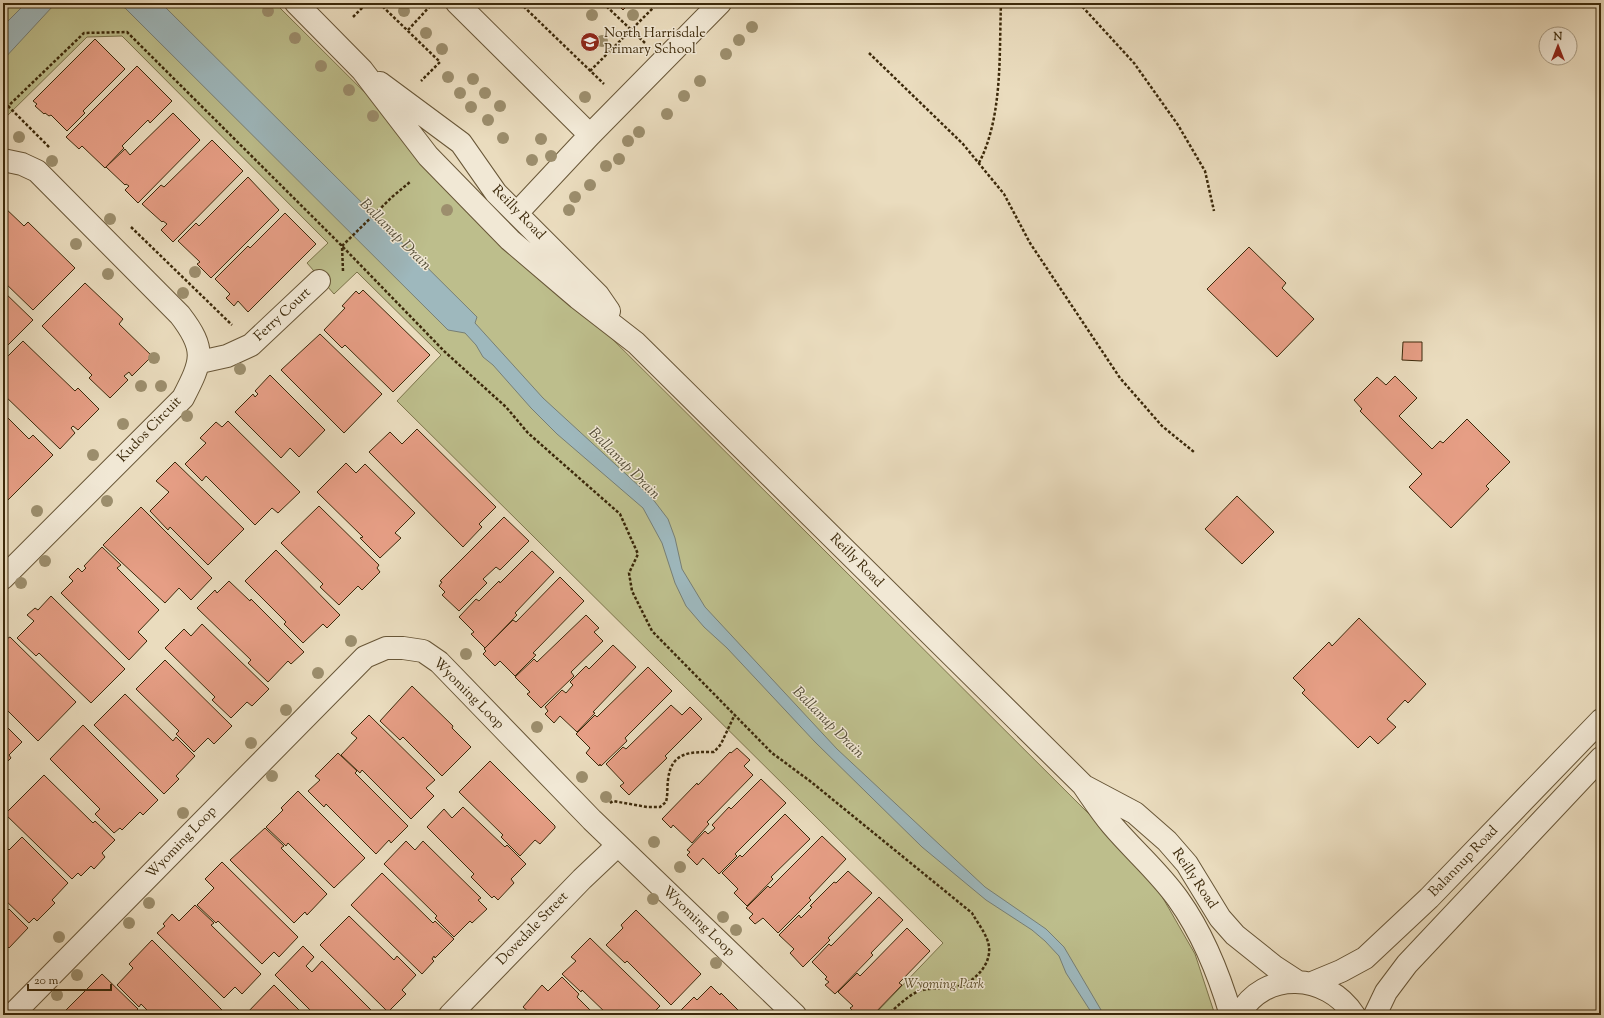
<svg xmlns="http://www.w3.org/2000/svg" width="1604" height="1018" viewBox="0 0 1604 1018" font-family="'Sorts Mill Goudy',serif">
<rect width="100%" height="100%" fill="#eadcbe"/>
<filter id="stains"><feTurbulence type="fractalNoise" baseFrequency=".005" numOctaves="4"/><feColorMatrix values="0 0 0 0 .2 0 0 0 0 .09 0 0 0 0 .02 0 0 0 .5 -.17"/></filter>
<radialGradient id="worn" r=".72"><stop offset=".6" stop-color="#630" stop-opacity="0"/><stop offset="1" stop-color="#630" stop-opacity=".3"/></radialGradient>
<path fill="#bdbe8c" stroke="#7c744b" d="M3,3H275L1091,816L1156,886L1195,954L1215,1015H874L943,943L397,401L441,355L357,272L334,294L307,263L328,243L122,36L87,37L3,120Z"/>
<path fill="#9eb8bd" stroke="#777f75" d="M26,3H60L53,6L3,60V26Z
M109,3H161L477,317L475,323L543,398L652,498L668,519L675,538L682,569L705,607L837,749L985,887L1046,929L1064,947L1104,1015H1093L1066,973L1059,956L1045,941L1032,930L986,900L922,847L815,742L727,648L704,627L686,606L675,583L662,543L643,508L557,434L531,408L493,365L483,357L476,345L465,333L448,330L125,8Z"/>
<path fill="#e69e85" stroke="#3c290a" d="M616,3H630L623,10Z
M95,39L125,69L83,111L85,113L67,131L51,115L49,116L45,113L44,114L35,106L37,104L33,101Z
M137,66L172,101L150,123L148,120L122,146L124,148L105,168L82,146L79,149L66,137Z
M173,113L200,140L138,203L125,190L129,186L126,184L125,185L106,167L125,149L130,155Z
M212,140L243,171L173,242L161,230L167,224L163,221L162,222L142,204L161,185L164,187Z
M248,177L279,210L211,278L197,264L200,262L178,241L196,223L199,226Z
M3,206L24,226L28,222L75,268L33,310L3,281Z
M285,213L316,244L248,312L238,301L234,306L226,298L230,294L215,279L248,246L250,248Z
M1249,247L1286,283L1282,288L1314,319L1277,357L1207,289Z
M85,283L123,319L119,324L152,356L132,376L129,372L124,376L128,380L110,398L89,378L92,375L42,326Z
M363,290L430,355L393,392L345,345L342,348L324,330L345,308L342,306L356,291L359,294Z
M3,291L33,320L3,350Z
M320,334L382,394L344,433L281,370Z
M23,341L75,391L78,388L99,409L78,430L73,426L71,428L75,433L60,449L3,394V361Z
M1403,342H1422V361L1402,360Z
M270,375L325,430L299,457L290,448L281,458L235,412L253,394L255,397L258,394L255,391Z
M1395,376L1417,398L1399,416L1432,449L1440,441L1443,443L1467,419L1510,462L1486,486L1489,489L1451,528L1409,487L1422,474L1360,411L1362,409L1354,400L1377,377L1386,385Z
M3,413L29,439L33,435L53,455L6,502L3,499Z
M228,421L300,492L278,513L272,508L255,525L206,476L202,481L185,464L206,443L200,438L216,422L222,427Z
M417,429L496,507L479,524L482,527L463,547L369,452L390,432L402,444Z
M175,462L244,529L208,565L170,527L168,530L150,511L169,492L156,481Z
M346,463L356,473L365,464L415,513L395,533L401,538L380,558L360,538L363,537L317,492Z
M1237,496L1274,532L1242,564L1205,529Z
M319,506L379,565L377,568L380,572L362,590L358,586L339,605L320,587L323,584L281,543Z
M141,507L212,578L191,600L179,588L165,603L103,545Z
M504,517L529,541L500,570L496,567L483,579L487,583L459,611L442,595L445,592L439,586L442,582L440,581Z
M102,547L121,565L117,568L159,610L138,632L147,641L129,660L61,593L73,581L69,577L78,568L82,572L86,568L84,566Z
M276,550L340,615L327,628L323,624L303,643L284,624L286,622L245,581Z
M532,551L554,572L515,613L517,615L485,648L471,634L474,632L459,617L476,599L479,601L499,581L500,583Z
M560,577L584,601L533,653L536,655L515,676L500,661L495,666L483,654L486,651L484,649L513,620L516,622Z
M229,581L250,601L251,599L304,652L291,664L288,661L268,682L248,663L251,660L197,608L215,590L217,593Z
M51,596L125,669L91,703L39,653L36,656L17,638L34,621L27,615L35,608L38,610Z
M586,615L599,628L594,632L603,641L571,672L574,676L541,708L527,694L530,692L515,677L534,659L537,662Z
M1359,618L1426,684L1408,703L1405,700L1387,719L1396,727L1378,744L1370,736L1358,748L1302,693L1305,690L1293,678L1329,642L1332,646Z
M202,624L269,689L252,706L247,702L231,718L212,700L215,697L165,648L184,629L191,636Z
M10,637L76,702L38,741L3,706V641Z
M613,645L636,667L593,712L595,713L577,732L560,716L554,723L545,714L548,711L545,707L562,690L566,693L573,685L570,682L586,666L589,669Z
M165,660L232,726L214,744L208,738L194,752L176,734L179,731L136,689Z
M648,667L672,691L625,738L627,741L601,766L600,764L599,766L586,753L590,748L576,734L595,715L597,717Z
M412,686L453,726L452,728L471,747L442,776L403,737L400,740L380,721Z
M125,694L173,741L176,737L195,756L176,776L179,779L164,794L94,725Z
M671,705L682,715L690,707L702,719L665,756L667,758L629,795L620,786L624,783L606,764L623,747L626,749Z
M369,715L435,780L426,788L434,796L411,819L362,770L360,773L341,755L357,738L351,733Z
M3,723L22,742L9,755L11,758L3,766Z
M83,725L158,800L143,815L140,812L122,830L120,828L114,833L95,814L100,809L50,759Z
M737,748L750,760L744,766L753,775L707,822L709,824L692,843L673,825L671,828L662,819L697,783L698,785L730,752L731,753Z
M338,753L357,771L355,773L408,826L391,843L389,840L376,854L326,804L324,807L308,791L320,780L315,776Z
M490,761L555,826V828L540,844L535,840L520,856L501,837L503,835L459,792Z
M44,775L93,823L95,821L115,840L102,853L105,857L94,869L91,866L81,876L78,873L72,879L5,814Z
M761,779L786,803L735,854L737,856L719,874L703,858L697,865L687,855L690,852L687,850L705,831L708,834L715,828L712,825L729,807L731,809Z
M298,791L365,858L334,888L288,843L286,846L266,827L283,810L281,808Z
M463,807L505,847L507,845L526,864L511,879L514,883L498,900L494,896L492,898L471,877L474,874L427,827L444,809L452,818Z
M785,814L810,839L771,877L773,879L747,906L734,893L738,889L722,873L740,855L742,857Z
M265,828L284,846L281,848L327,894L307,915L305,912L294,923L230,860Z
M822,836L846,859L809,898L811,900L778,933L763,918L755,924L749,918L753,914L746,908L768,886L770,888Z
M22,837L68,883L52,900L55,903L37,921L34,918L29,923L3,898V844L9,850Z
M406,841L415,850L423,841L481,898L478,900L487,909L472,923L470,921L454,937L435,918L437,916L384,864Z
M222,862L298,937L279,957L274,952L262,964L218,921L216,923L197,905L214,888L205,879Z
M848,871L872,893L828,938L830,940L803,967L790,953L794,949L779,935L799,915L801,918L812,907L810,906L834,882L836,883Z
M382,873L433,923L435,921L454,939L435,958L434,956L432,959L434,961L422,974L351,905Z
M879,897L903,920L871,953L873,955L835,994L825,985L829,982L825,979L827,977L812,962L829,944L831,946Z
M195,905L214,923L211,925L261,974L242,994L235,987L224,998L157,933L165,926L163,924L172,914L179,921Z
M9,909L28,928L9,948L7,946L3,950V910L6,912Z
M636,910L701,974L671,1005L627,961L625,963L606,945L623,928L621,925Z
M349,916L394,960L397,956L416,975L402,990L406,994L388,1012L320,945Z
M907,928L930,951L899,983L902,985L873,1015H854L855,1013L850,1008L853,1006L838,992L857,973L860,976Z
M590,938L660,1006L651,1015H608L582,990L581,992L562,974L576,961L571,957Z
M152,940L224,1012L221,1015H152L141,1004L139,1007L117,985L133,968L129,964Z
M303,946L314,957L306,966L312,972L322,961L376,1015H315L275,975Z
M102,974L138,1009L132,1015L62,1014Z
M562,977L579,994L577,997L595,1015H532L523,1007L542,985L548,991Z
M274,985L304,1015H245Z
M711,986L720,995L721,993L743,1015H684L680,1011L694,997L697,1000Z"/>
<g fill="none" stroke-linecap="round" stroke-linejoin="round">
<defs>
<path id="minor" d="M296,3L362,70L428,156L510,240L578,298L636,343L1083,785C1092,798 1101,812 1112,825C1133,850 1159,872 1178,899C1203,934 1219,974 1231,1015
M457,3L590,135L517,213
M380,83L461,143L496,193L598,295L609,311
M590,135L720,3
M3,160L22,164L37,171L180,315C207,350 202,361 183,398L3,578
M200,362L227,356L251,345L319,281
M1086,787L1135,813L1167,841L1187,864L1220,918L1235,935L1275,967L1298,982
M1312,983L1341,971L1365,958L1429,898L1601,720
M12,1015L365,657L386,648H403L423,651L439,662L592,820L795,1015
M450,1015L582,879L618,845
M1239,1015C1264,969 1327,973 1354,1015
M1375,1015L1386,992L1407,964L1601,758"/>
</defs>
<use href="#minor" stroke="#685637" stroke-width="24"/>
<path stroke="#3c290a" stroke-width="2.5" stroke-dasharray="3 2" stroke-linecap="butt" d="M379,3L440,62L421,81
M520,3L604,84
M603,3L646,44
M1079,3L1134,63L1178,125L1205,171L1214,211
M353,17L367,3
M408,30L432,4
M869,53L963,144L1004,194L1030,243L1120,378L1162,426L1194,452
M590,71L658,3
M8,106L50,148
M3,111L84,33L127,32L342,246L445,352L506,407L528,433L620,514L638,554L629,573L632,591L652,631L772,753L810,781L972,913C977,922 985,932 988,942C994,962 976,981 959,986C946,989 932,987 919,991C907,996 897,1007 887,1015
M979,163C1003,116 999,55 1001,3
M131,227L232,325
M343,271L342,246L392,197L410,182
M610,803L613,801L647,807H660L666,802C668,794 667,787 668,780C671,751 691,752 714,752L721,744L735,714"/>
<use href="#minor" stroke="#f1e8d5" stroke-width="22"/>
</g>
<g fill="#9c8e6d">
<circle cx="268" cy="11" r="6"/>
<circle cx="404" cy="11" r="6"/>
<circle cx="592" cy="15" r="6"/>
<circle cx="633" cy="15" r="6"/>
<circle cx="752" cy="27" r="6"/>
<circle cx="426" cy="33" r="6"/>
<circle cx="295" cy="38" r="6"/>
<circle cx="739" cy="40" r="6"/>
<circle cx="602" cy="41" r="6"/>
<circle cx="442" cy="49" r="6"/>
<circle cx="726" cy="54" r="6"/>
<circle cx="321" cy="66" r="6"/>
<circle cx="448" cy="77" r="6"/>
<circle cx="473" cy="79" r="6"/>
<circle cx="700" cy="81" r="6"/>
<circle cx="349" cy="90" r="6"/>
<circle cx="460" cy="93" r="6"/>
<circle cx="485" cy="93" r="6"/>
<circle cx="684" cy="96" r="6"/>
<circle cx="585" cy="97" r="6"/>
<circle cx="500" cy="106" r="6"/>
<circle cx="471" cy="107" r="6"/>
<circle cx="667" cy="114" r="6"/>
<circle cx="373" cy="116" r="6"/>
<circle cx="488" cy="120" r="6"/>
<circle cx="639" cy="132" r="6"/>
<circle cx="19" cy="137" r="6"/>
<circle cx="503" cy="138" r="6"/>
<circle cx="541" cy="139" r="6"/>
<circle cx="628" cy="141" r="6"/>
<circle cx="551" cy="156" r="6"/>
<circle cx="619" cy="159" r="6"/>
<circle cx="532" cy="160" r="6"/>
<circle cx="52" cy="161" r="6"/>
<circle cx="606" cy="166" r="6"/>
<circle cx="590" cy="185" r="6"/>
<circle cx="575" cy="197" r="6"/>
<circle cx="447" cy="210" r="6"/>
<circle cx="569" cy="210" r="6"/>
<circle cx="110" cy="219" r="6"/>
<circle cx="76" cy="244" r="6"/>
<circle cx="195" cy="272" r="6"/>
<circle cx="108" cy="274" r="6"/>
<circle cx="183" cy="293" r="6"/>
<circle cx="154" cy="358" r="6"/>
<circle cx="240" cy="369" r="6"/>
<circle cx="141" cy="386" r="6"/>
<circle cx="161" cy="386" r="6"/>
<circle cx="187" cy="416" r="6"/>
<circle cx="123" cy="424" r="6"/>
<circle cx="93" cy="455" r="6"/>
<circle cx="107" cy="501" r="6"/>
<circle cx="37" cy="511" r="6"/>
<circle cx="45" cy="561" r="6"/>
<circle cx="21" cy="583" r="6"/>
<circle cx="351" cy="641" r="6"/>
<circle cx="466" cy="654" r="6"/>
<circle cx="318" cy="673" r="6"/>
<circle cx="286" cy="710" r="6"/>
<circle cx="537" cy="727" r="6"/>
<circle cx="251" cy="743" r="6"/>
<circle cx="272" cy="776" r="6"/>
<circle cx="582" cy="777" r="6"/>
<circle cx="606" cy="797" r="6"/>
<circle cx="183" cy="813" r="6"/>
<circle cx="654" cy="842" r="6"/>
<circle cx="680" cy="867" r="6"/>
<circle cx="653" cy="899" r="6"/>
<circle cx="149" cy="903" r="6"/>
<circle cx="723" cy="917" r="6"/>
<circle cx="129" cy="923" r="6"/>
<circle cx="736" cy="930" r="6"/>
<circle cx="59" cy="937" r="6"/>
<circle cx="716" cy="963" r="6"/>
<circle cx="77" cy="975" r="6"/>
<circle cx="57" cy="995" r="6"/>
</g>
<defs>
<symbol id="school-disc" viewBox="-11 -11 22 22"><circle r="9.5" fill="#8f2418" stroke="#f1e8d5"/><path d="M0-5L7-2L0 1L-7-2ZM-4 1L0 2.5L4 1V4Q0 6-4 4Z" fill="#fff"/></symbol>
</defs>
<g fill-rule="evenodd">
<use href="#school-disc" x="579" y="31" width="22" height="22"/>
</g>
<g text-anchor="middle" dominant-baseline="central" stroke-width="3" stroke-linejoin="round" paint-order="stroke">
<g font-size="14" fill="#3c290a" stroke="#f1e8d5" text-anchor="start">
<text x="604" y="34">North Harrisdale<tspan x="604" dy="16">Primary School</tspan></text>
</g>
<g font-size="14" fill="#3c290a" stroke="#f1e8d5">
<text transform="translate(518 213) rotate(46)">Reilly Road</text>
<text transform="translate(283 315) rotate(-43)">Ferry Court</text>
<text transform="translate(150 430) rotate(-46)">Kudos Circuit</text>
<text transform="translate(856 561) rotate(45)">Reilly Road</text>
<text transform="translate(468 694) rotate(45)">Wyoming Loop</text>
<text transform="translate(182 843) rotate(-46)">Wyoming Loop</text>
<text transform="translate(1464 862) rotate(-46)">Balannup Road</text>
<text transform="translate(1194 879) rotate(56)">Reilly Road</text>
<text transform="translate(698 922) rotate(44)">Wyoming Loop</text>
<text transform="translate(533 929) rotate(-46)">Dovedale Street</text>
</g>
<g font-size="14" font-style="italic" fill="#5c4e2a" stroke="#f1e8d5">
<text x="944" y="985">Wyoming Park</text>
</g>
<g font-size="15" font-style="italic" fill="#544d37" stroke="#f1e8d5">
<text transform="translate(395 235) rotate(45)">Ballanup Drain</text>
<text transform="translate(624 464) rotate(45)">Ballanup Drain</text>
<text transform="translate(828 723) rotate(45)">Ballanup Drain</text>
</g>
</g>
<rect width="1604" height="1018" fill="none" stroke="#eadcbe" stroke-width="16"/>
<rect x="4" y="4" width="1596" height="1010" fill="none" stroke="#3c290a" stroke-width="2"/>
<rect x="8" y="8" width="1588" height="1002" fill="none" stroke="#3c290a"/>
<g transform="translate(1558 46)"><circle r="19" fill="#f1e8d5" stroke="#a99c84"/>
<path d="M0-3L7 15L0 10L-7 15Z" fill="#8f2418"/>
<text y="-6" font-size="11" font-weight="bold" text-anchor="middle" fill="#3c290a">N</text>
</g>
<path d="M28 984v6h83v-6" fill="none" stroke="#3c290a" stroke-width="2"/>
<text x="34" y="984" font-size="12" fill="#3c290a" stroke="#f1e8d5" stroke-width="3" paint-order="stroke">20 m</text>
<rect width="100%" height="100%" filter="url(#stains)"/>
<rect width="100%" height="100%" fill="url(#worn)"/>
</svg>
